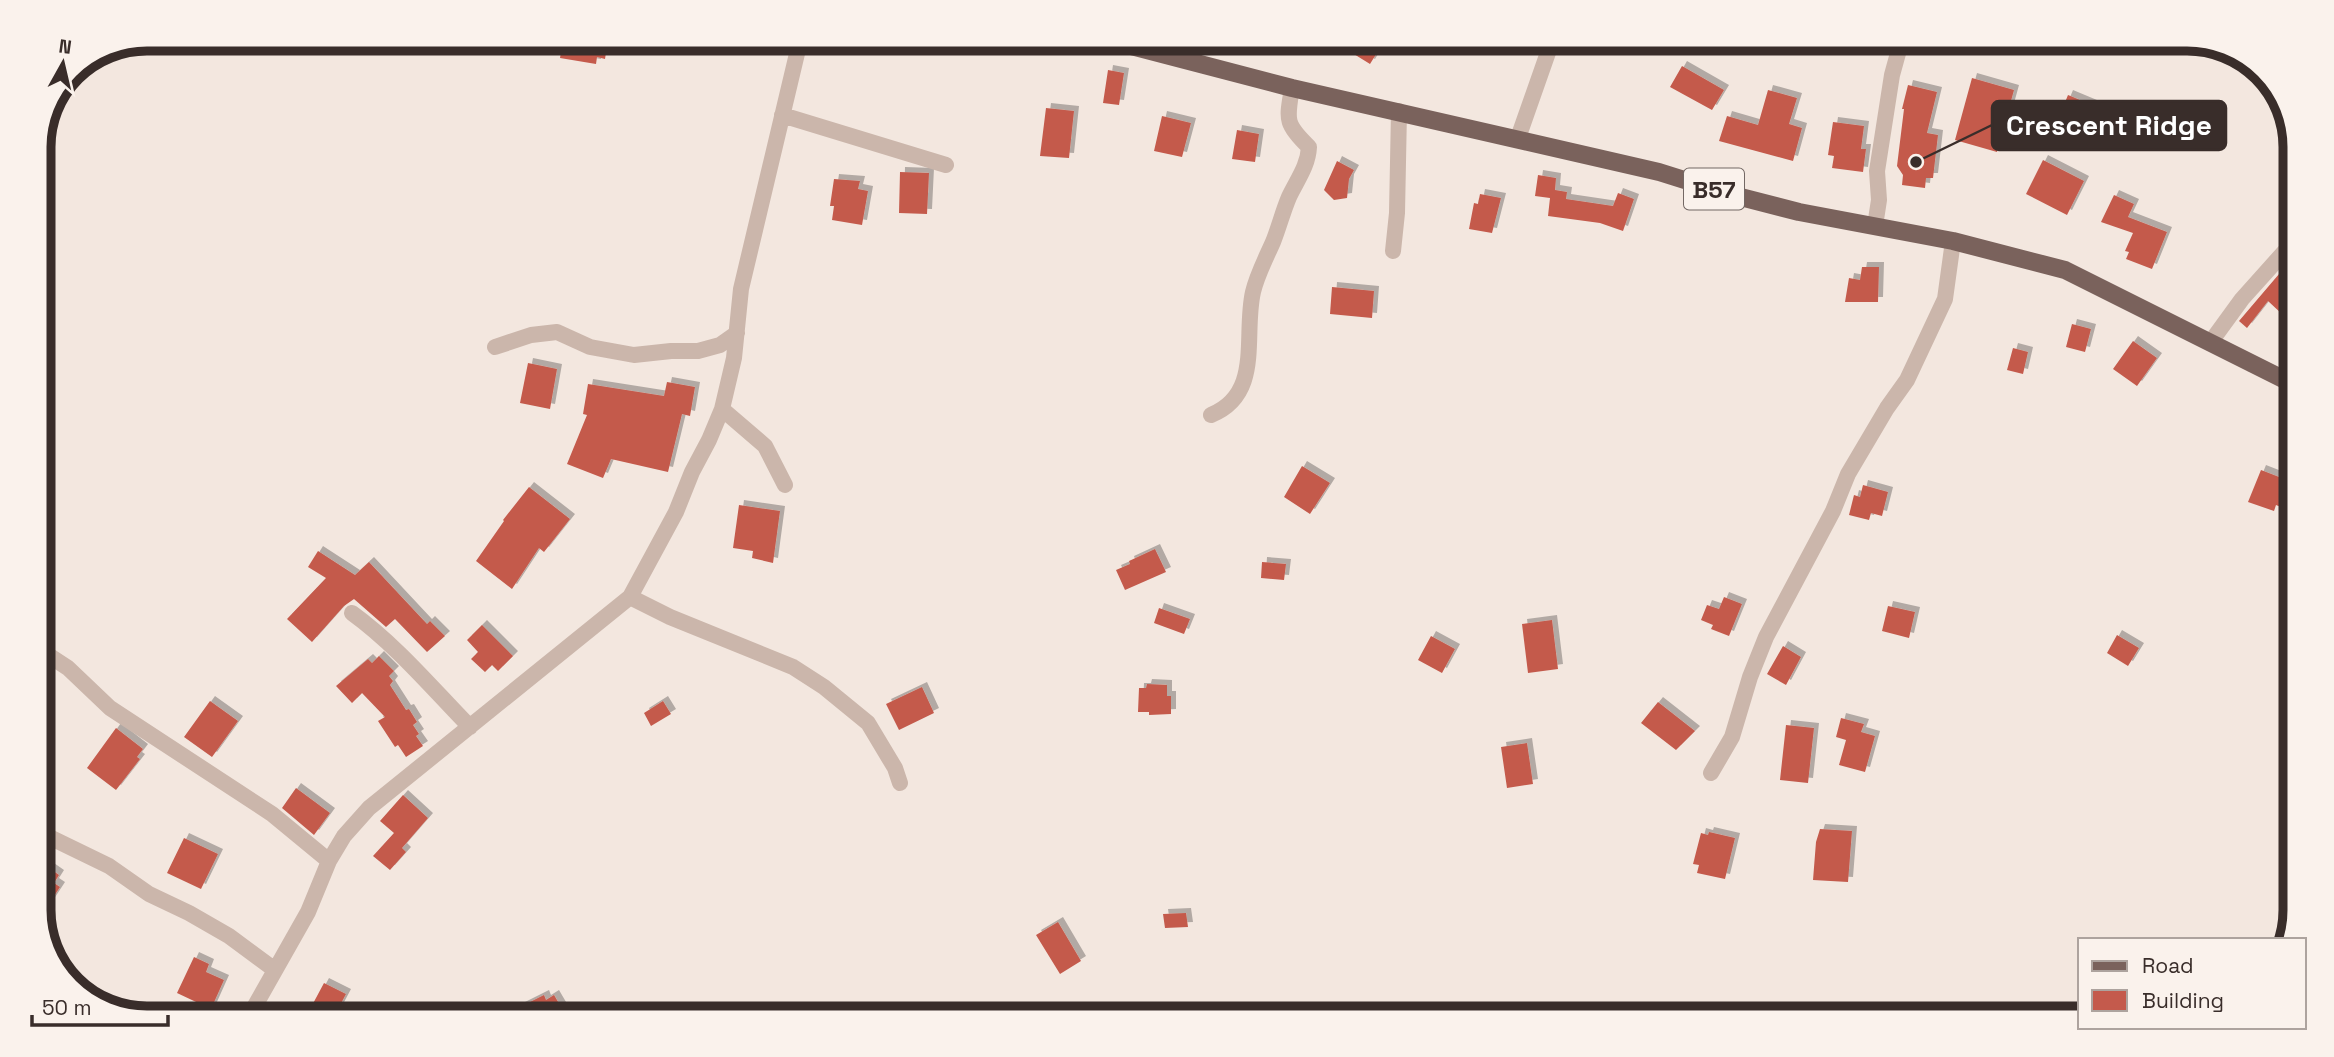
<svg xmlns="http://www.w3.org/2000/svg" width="2334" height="1057" viewBox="0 0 2334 1057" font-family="'Space Grotesk',sans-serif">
<defs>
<filter id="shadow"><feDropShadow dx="5" dy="-5" stdDeviation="0" flood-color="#0004"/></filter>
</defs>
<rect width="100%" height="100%" fill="#f3e7df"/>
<path fill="#c45a4c" filter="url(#shadow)" d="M563,40H608L605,59L597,57L596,64L560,58Z
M1336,43H1383L1370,64Z
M1682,66L1724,90L1712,110L1670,87Z
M1108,70L1124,73L1119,105L1103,103Z
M1972,78L2014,90L1997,152L1955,140Z
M1908,85L1937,92L1927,133L1938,135L1933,178H1926L1925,188L1902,185L1903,175L1897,166L1904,109H1902Z
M1768,90L1797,98L1789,124L1802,128L1793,161L1719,141L1727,116L1758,125Z
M2068,95L2104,110L2092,139L2056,124Z
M1046,108L1074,111L1069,158L1040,156Z
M1162,116L1191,123L1182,157L1154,151Z
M1833,122L1864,126L1861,149H1866L1863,172L1832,168L1834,156L1828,155Z
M1237,130L1259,134L1255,162L1232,159Z
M2043,160L2084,181L2067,215L2026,194Z
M1337,161L1354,170L1349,179L1347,198L1334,200L1324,190Z
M900,172L929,173L927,214L899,213Z
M1538,175L1556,178L1555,190L1567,192L1566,199L1613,206L1618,193L1634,199L1623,231L1600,223L1548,216L1550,198L1535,196Z
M834,179L860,181L858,189L868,191L862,225L832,220L834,206H830Z
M1480,194L1501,198L1492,233L1469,229L1474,203L1478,204Z
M2114,195L2134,204L2128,217L2167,232L2152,269L2126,259L2129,252L2125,251L2133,233L2101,222Z
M1862,267H1879L1878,302H1845L1849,278L1860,280Z
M2285,267L2294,274V304L2283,315L2268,301L2247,328L2239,321Z
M1332,287L1374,291L1372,318L1330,314Z
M2072,324L2091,329L2085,352L2066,347Z
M2133,341L2157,358L2137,386L2113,369Z
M2013,348L2028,352L2023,374L2007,370Z
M528,363L557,369L550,409L520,403Z
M667,382L695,387L690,416L682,414L668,472L611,459L603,478L567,464L587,415L583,414L588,384L664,396Z
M1302,466L1330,483L1310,514L1284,497Z
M2261,470L2292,482V511L2276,505L2274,511L2248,502Z
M1863,485L1888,492L1882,516L1871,513L1869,520L1849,515L1854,495L1860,497Z
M529,487L570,519L544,552L539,548L512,589L476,561L504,521L503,520Z
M739,505L780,511L773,563L752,558L753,551L733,548Z
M1155,549L1166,572L1125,590L1116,570L1130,564L1129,561Z
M318,551L355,575L369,562L427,624L430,621L445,636L427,652L395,619L386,627L354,599L344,606L312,642L287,619L326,578L308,567Z
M1262,562L1286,564L1284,580L1261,578Z
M1724,597L1742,604L1729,636L1711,629L1713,625L1701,620L1707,605L1719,609Z
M1888,606L1915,612L1909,638L1882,631Z
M1159,608L1190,619L1184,634L1154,623Z
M1552,620L1558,669L1528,673L1522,624Z
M482,625L513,656L498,671L492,665L485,672L471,659L478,652L467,640Z
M2117,635L2139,648L2128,666L2107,653Z
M1431,636L1455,649L1442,673L1418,660Z
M1783,646L1801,657L1786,685L1767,674Z
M379,656L394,671L389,676L393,681L390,685L406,710L409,709L417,722L413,725L419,734L416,736L423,746L406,757L398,745L395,747L378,721L385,717L362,693L352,703L336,686L368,659L372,663Z
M1147,684L1167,685V696H1171V714L1149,715V712H1138L1139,688H1146Z
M922,687L934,713L899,730L886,704Z
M210,701L238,721L212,757L184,737Z
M663,701L671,714L651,726L644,713Z
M1658,702L1695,731L1676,750L1641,723Z
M1841,718L1864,724L1861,732L1875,736L1865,772L1839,765L1846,740L1836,737Z
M1786,725L1814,728L1808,783L1780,780Z
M116,728L143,749L137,757L140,759L116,790L87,768Z
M1527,743L1533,784L1507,788L1501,747Z
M296,788L330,813L314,835L282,808Z
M403,795L428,818L402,848L406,852L390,870L373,856L394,833L380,821Z
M1820,829L1852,831L1848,882L1813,880L1816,842Z
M1709,832L1735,838L1725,879L1697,873L1699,865L1693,864L1701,833L1708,835Z
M184,838L218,854L201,889L167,873Z
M39,861L59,875L54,883L60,887L39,919Z
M1186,913L1188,927L1165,928L1163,914Z
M1058,922L1081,961L1060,974L1036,935Z
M194,957L209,964L206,972L224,980L211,1009L177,993Z
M324,983L346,994L337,1011H309Z
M544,995L546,1000L554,995L564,1012H510Z"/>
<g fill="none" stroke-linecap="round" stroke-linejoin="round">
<path stroke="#cbb6ab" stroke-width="16" d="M782,115L946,165
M1518,138L1551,44
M1875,226L1879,200L1877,171L1892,75L1900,46
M1393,251L1397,213L1399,111
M2210,343L2242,299L2294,241
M495,347L531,335L557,332L590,347L634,355L671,351H698L720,345L737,333
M722,409L765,446L785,485
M1211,415C1263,394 1243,336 1253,292C1257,275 1266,258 1273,242C1279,227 1283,211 1289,197C1297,180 1308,166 1309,147C1284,123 1287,119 1292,88
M630,597L670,617L793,667L824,687L868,723L895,768L900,783
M352,613C396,645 432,688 470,727
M39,649L68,668L110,708L272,814L329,861
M1711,773L1732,737L1750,677L1766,637L1833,511L1848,474L1887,408L1907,380L1945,299L1953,241
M39,832L109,866L149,894L189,913L229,936L275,970
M252,1011L308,912L329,861L344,836L369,808L630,597L676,512L692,472L709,440L722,409L734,358L741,289L800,41"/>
<path stroke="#7a625c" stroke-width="18" d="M1116,42L1292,88L1659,172L1729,194L1799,212L1953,241L2065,270L2293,384"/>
</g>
<g text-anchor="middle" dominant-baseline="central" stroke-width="5" stroke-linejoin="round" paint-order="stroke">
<rect fill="#faf2ec" stroke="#736864" stroke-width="2" x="1684" y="168.5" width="60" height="41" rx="5"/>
<g font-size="24" font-weight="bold" fill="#392d2a">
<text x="1714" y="189">B57</text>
</g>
</g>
<path d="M0 0H2334V1057H0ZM147 51H2187A96 96 0 0 1 2283 147V910A96 96 0 0 1 2187 1006H147A96 96 0 0 1 51 910V147A96 96 0 0 1 147 51Z" fill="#faf2ec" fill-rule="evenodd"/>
<path fill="none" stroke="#392d2a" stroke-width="9" d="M147 51H2187A96 96 0 0 1 2283 147V910A96 96 0 0 1 2187 1006H147A96 96 0 0 1 51 910V147A96 96 0 0 1 147 51Z"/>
<path fill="none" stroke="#392d2a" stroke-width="2.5" d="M1916 162L1992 125"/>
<circle fill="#392d2a" stroke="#faf2ec" stroke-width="2.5" cx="1916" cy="162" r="7"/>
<rect fill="#392d2a" stroke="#392d2a" stroke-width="2.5" x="1992" y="101" width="234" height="49" rx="7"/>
<g font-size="28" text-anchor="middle" font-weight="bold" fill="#fff">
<text x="2109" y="135">Crescent Ridge</text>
</g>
<rect x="2078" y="938" width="228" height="91" fill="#faf2ec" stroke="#ada39e" stroke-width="2"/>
<rect x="2092" y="961" width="35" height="10" fill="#7a625c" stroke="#ada39e" stroke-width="2"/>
<text x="2142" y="973" font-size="21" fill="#392d2a">Road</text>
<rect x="2092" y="990" width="35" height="21" fill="#c45a4c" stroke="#ada39e" stroke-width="2"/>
<text x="2142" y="1008" font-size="21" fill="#392d2a">Building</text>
<g transform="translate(63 63) rotate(8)" stroke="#faf2ec" stroke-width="5" paint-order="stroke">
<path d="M0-5L12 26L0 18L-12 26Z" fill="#392d2a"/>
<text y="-10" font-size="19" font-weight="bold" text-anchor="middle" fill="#392d2a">N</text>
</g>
<path d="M32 1015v10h136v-10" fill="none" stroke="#392d2a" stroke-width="3.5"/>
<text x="42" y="1015" font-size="21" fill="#392d2a" stroke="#faf2ec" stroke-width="5" paint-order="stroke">50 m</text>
</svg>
